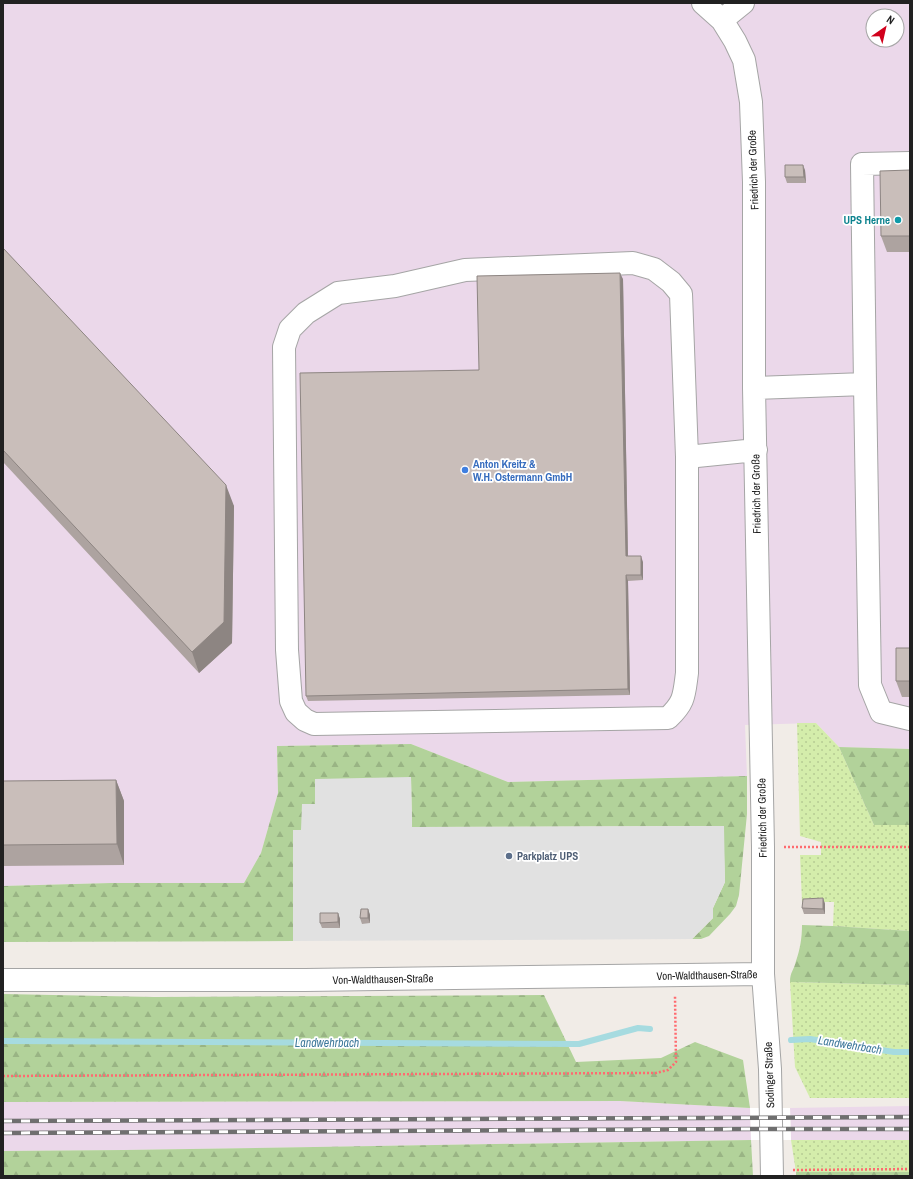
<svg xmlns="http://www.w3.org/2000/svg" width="913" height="1179" viewBox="0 0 913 1179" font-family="'Archivo Narrow',sans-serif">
<defs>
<pattern id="grass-dots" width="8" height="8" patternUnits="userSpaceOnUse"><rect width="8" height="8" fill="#d4edab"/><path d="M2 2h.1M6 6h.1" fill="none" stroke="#b6cb93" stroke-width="1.8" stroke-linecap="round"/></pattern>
<pattern id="forest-firs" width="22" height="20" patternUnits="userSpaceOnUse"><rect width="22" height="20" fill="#b2d29a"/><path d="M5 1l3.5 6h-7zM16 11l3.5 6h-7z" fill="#99b484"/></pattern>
</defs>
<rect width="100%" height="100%" fill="#f1ece7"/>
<path fill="#ebd8ea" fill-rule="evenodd" d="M3,3H910V749L839,747L816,723L745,725L747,776L508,782L411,744L277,746L278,793L261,853L244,883H111L3,886ZM873,16H897V40H873Z
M620,1101L750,1108L751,1140L124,1150L3,1151V1102Z
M910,1106V1140H791L790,1108Z"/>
<path fill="url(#grass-dots)" d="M797,723H816L839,747L874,825H910V931L833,926L834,902H802L800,855H821V842L800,836Z
M790,982L910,985V1098H810L795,1067Z
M791,1140H910V1172H796Z"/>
<path fill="url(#forest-firs)" d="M411,744L508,782L747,776V814L739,895L736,906L730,914L709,936L701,939H692L713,918V908L725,882L723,826L412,827L411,777L315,804L301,830L293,831V941L3,942V886L111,883H244L261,853L278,793L277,746Z
M839,747L910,749V825H874Z
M802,925L833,926L910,931V985L790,982C790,972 794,970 796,961C800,949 802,938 802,925Z
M3,994L154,997L544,995L576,1062L661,1058L695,1042L743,1060L750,1108L620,1101L3,1102Z
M751,1140L753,1176H3V1151L124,1150Z
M796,1172H910V1176H796Z"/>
<path fill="#e1e1e1" d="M411,777L412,827L724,826L725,882L713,908V918L692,939L293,941V830H301L302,804H315V779Z"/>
<path fill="#fff" d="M750,1108H790L791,1140H751Z"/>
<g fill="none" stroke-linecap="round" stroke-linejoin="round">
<path stroke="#a6dbe0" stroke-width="6" d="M791,1040L810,1039L894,1052H910
M3,1041L579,1044L638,1028L650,1029"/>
<defs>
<path id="minor" d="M703,3L722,20L735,41L744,60L751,102L754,182V388L763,847V974L770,1069L772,1176
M722,20L743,3
M865,384L870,685L881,712L910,719
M754,388L865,384L862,164L910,163
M687,457V673C684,695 685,702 668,718L314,724L305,720L296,712L291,701L287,650L284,347L290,329L306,313L338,293L395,286L465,270L633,263L654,269L671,282L681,294L687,457L756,450
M3,980H305L763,974"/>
</defs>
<use href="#minor" stroke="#a5a5a5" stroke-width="24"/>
<path stroke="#ff6a6f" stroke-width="2.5" stroke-dasharray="2 2" stroke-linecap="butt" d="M784,847H910
M3,1076L656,1073L668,1070L676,1062L675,996
M793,1170L910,1169"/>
<use href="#minor" stroke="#fff" stroke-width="22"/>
<defs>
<path id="rail" d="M3,1121L910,1117
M3,1133L751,1129H910"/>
</defs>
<use href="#rail" stroke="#6f6f6f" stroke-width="4.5"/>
<use href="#rail" stroke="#fff" stroke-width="3" stroke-dasharray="9" stroke-linecap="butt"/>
</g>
<path fill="#ada3a0" d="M805,170L806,183H787L785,177Z
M910,170V252H887L881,236Z
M3,248L234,506L232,643L199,673L3,462Z
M623,279L628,556L643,562V580L628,581L630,695L308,701L306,696L479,370Z
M910,648V697H902L896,681Z
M116,780L124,801V865L3,866V781Z
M823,898L825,904V914H804L802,908Z
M368,909L370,915V923L362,924L360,918Z
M338,913L340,919V928H322L320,923Z"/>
<path fill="#8d8582" d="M803,165L805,170L806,183L804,177Z
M620,273L623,279L628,562L626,556Z
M226,485L234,506L232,643L199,673L192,652Z
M641,556L643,562V580L641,575Z
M626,575L628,581L630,695L628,689Z
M116,780L124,801V865L117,844Z
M823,898L825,904V914L823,909Z
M368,909L370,915V923L368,918Z
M338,913L340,919V928L338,922Z"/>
<path fill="#c9beba" stroke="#8d8582" d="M785,165H803L804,177H785Z
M910,170V236H881L880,171Z
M3,248L226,485L224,622L192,652L3,450Z
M620,273L626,556H641V575H626L628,689L306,696L300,373L479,370L477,276Z
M896,648H910V681H896Z
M116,780L117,844L3,845V781Z
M823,898V909L802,908L803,899Z
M361,909H368V918H360Z
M320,913H338V922L320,923Z"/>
<circle fill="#0f9aa8" stroke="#fff" stroke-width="1.5" cx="898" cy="220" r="4"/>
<circle fill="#3f7fe0" stroke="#fff" stroke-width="1.5" cx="465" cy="470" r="4"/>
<circle fill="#5c6f8a" stroke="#fff" stroke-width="1.5" cx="509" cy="856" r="4"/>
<g text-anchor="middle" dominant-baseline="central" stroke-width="3.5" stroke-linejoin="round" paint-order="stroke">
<g font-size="11" fill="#212121" stroke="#fff">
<text transform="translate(753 170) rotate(-92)">Friedrich der Große</text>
<text transform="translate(756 494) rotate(-91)">Friedrich der Große</text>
<text transform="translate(762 818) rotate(-91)">Friedrich der Große</text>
<text transform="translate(707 975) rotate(-1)">Von-Waldthausen-Straße</text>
<text transform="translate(383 979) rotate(-1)">Von-Waldthausen-Straße</text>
<text transform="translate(769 1075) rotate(-92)">Sodinger Straße</text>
</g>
<g font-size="11" font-weight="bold" fill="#0d838f" stroke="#fff" text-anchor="end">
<text x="890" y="220">UPS Herne</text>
</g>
<g font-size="11" font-weight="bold" fill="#366cbe" stroke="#fff" text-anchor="start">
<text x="473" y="464">Anton Kreitz &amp;<tspan x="473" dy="13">W.H. Ostermann GmbH</tspan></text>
</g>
<g font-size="11" font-weight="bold" fill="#4e5e75" stroke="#fff" text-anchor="start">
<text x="517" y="856">Parkplatz UPS</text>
</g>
<g font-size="12" font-style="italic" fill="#407a9c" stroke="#fff">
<text x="327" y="1043">Landwehrbach</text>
<text transform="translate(850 1045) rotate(9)">Landwehrbach</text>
</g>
</g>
<rect width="913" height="1179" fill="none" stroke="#212121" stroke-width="8"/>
<g transform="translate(885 28) rotate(34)"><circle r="19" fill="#ffffff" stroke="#a6a6a6"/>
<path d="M0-3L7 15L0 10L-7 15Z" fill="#d1001c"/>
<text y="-6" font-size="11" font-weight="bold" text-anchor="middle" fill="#212121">N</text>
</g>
</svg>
